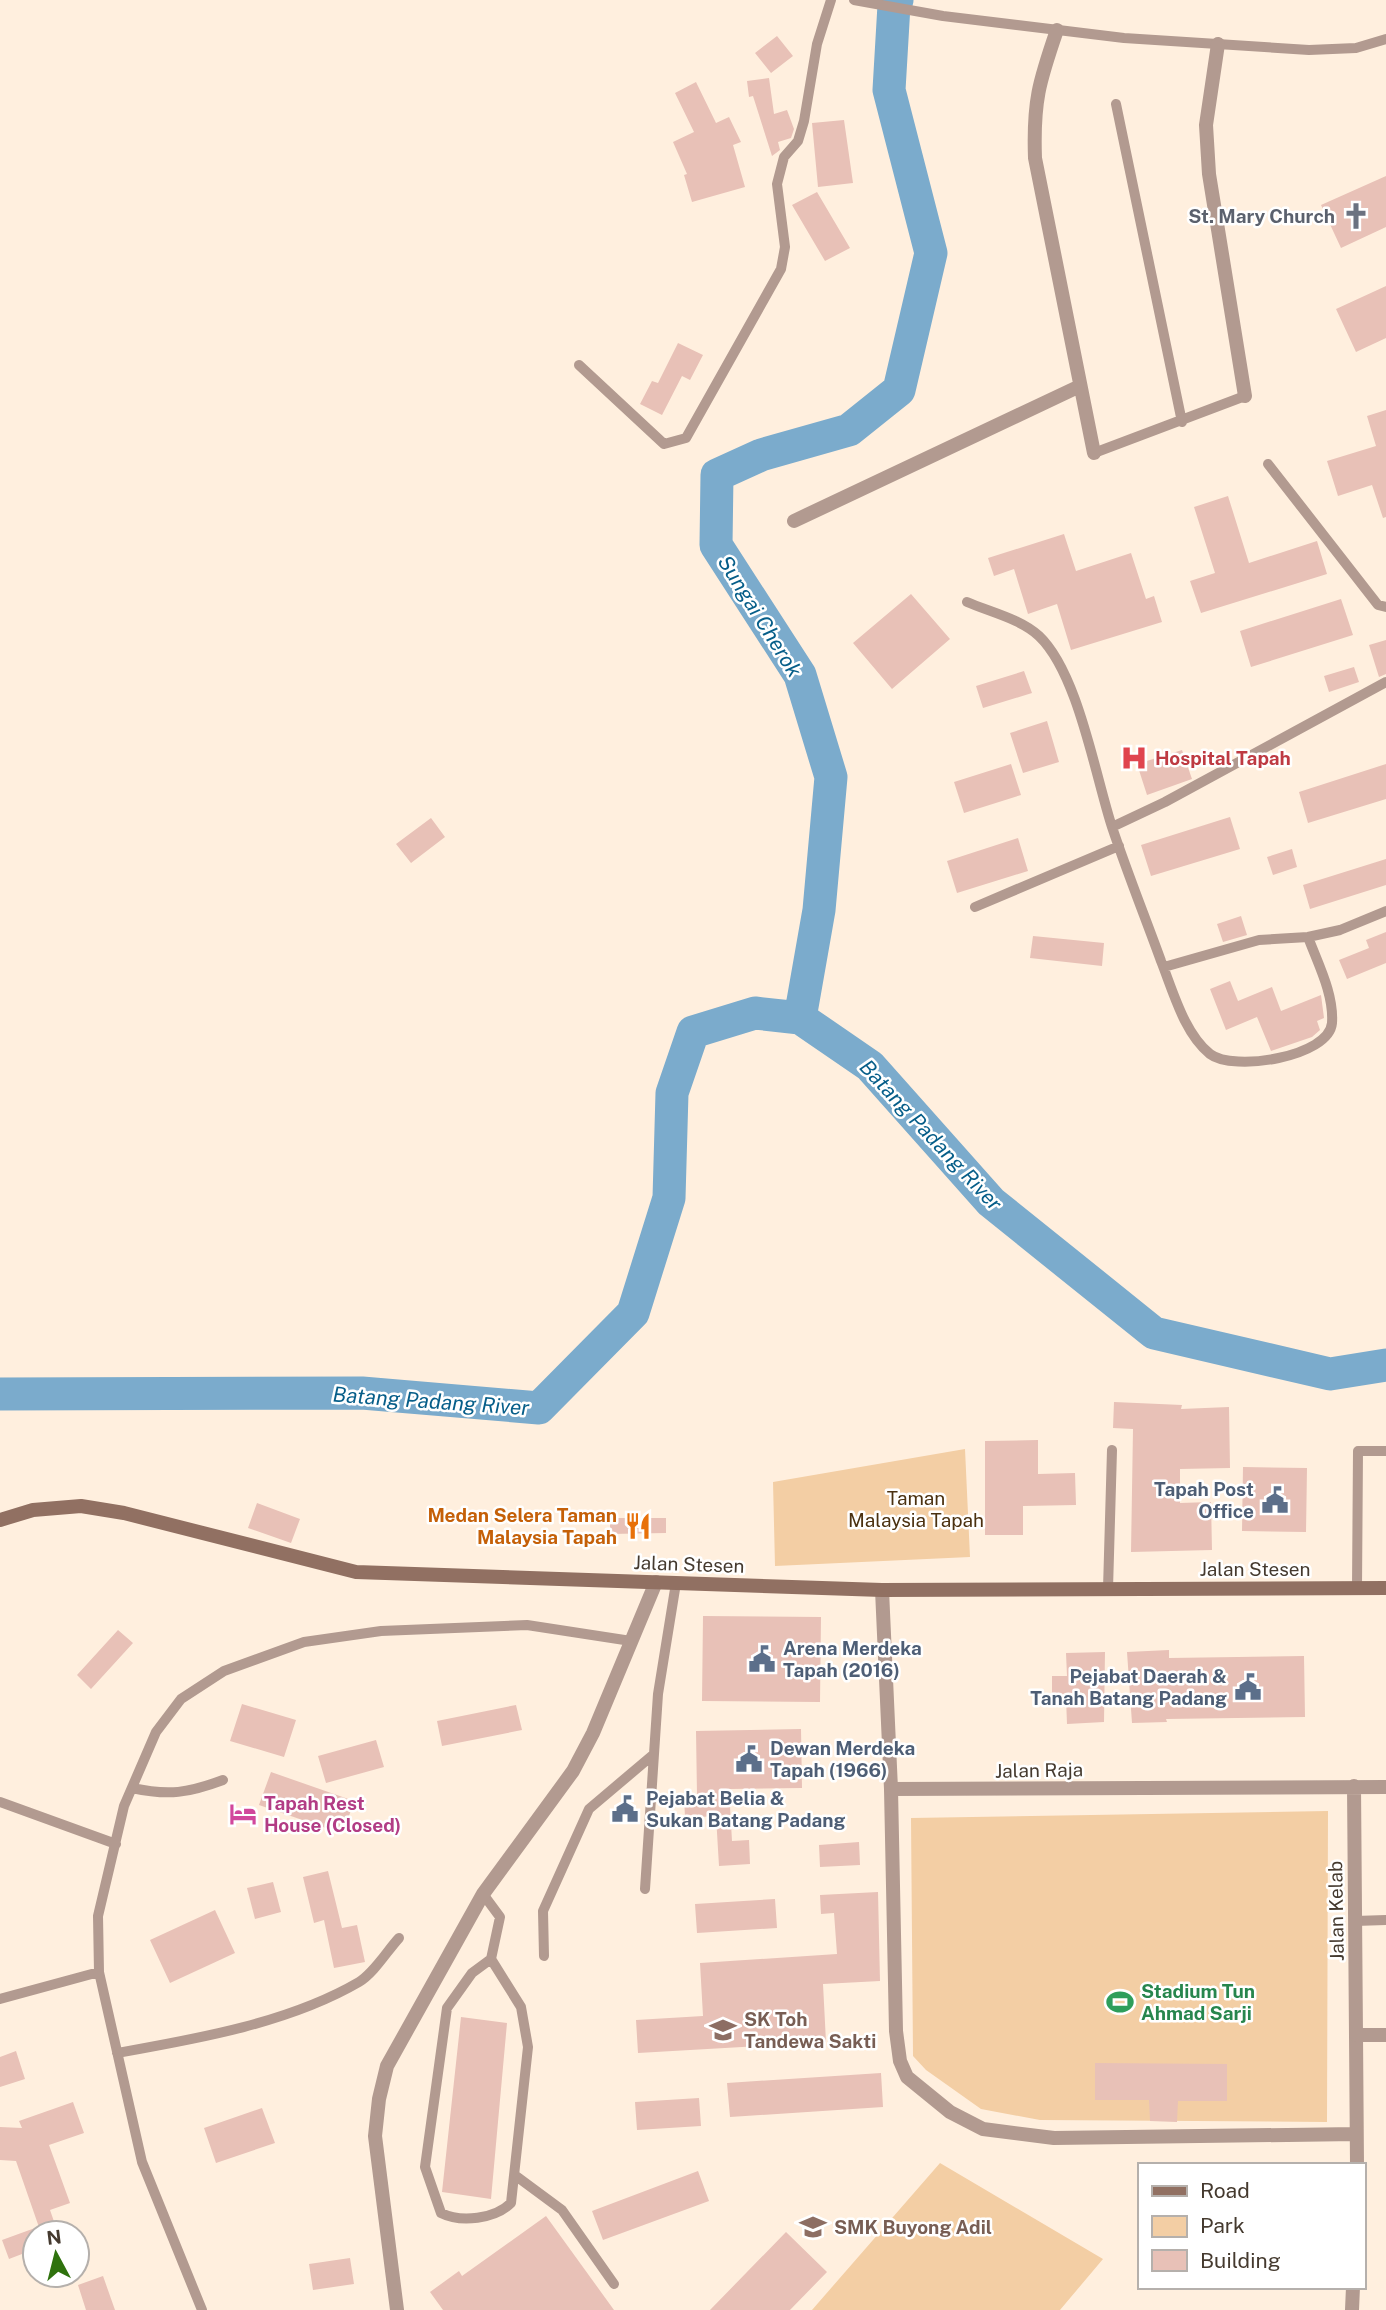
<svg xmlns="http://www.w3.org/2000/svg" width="1386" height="2310" viewBox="0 0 1386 2310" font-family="'Public Sans',sans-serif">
<rect width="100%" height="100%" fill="#ffefde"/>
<path fill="#f3cea4" d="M965,1449L970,1557L775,1566L773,1482Z
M1328,1811L1327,2122L1040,2120L981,2109L926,2070L913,2056L911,1818Z
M940,2163L1103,2259L1060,2310H812Z"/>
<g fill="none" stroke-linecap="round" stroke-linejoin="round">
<path stroke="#7babcc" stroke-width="33" d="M800,1018L819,910L831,777L800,675L716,545L717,475L761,455L849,430L899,390L931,253L889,90L894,5L897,0
M0,1394L362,1393L539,1408L633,1313L669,1198L672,1093L693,1032L755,1013L800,1018L870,1066L991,1202L1154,1333L1330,1374L1386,1365"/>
</g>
<path fill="#e8c1b7" d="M777,36L793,56L771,73L755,53Z
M769,78L774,114L787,110L794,129L791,138L778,142L780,150L772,156L753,96L749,97L747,81Z
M696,82L716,123L729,117L741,142L733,145L745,187L692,202L684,175L687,174L673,142L694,132L675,93Z
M844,120L853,183L818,187L812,123Z
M1386,176V227L1341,248L1321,205Z
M817,192L850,248L825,261L792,205Z
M1386,286V338L1356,352L1336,309Z
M678,343L703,355L690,380L682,376L662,415L640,404L652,381L658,383Z
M1386,410V517L1383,518L1372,485L1338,496L1327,461L1376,446L1367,416Z
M1228,496L1249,563L1317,541L1327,574L1201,613L1190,581L1215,573L1194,507Z
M1064,534L1076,571L1131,553L1146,599L1154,596L1162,622L1071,650L1057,604L1028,614L1014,569L994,576L988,558Z
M911,594L950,639L892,689L853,643Z
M1341,599L1353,635L1251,667L1240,631Z
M1386,640V674L1379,677L1369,645Z
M1354,667L1359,682L1329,692L1324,676Z
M1024,671L1032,693L983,708L976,686Z
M1047,721L1059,762L1023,773L1010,733Z
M1182,750L1192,779L1147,795L1137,764Z
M1011,764L1021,795L964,813L954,782Z
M1386,764V799L1308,823L1299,792Z
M1230,817L1240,849L1151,876L1141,845Z
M431,818L445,837L411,863L396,844Z
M1018,838L1028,871L957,893L947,861Z
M1292,849L1297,867L1273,875L1267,857Z
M1386,859V885L1310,909L1303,885Z
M1241,916L1247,935L1223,942L1217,924Z
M1386,932V963L1347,979L1339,960L1369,948L1366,940Z
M1033,936L1104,943L1102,966L1030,958Z
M1230,981L1238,1001L1272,987L1281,1011L1321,995L1324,1018L1317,1021L1320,1030L1312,1037L1271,1051L1257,1017L1226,1030L1210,989Z
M1114,1402L1182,1405L1181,1409L1229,1407L1230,1468L1180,1469V1503L1211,1502L1212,1550L1131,1552L1133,1429L1113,1428Z
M1038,1440V1474L1075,1473L1076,1505L1023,1506V1535H985V1441Z
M1243,1467L1307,1468L1306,1532L1242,1531Z
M257,1503L300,1519L291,1543L248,1528Z
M610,1518H666V1533L610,1534Z
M703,1616L821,1617L820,1702L702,1701Z
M118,1630L133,1643L91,1689L77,1675Z
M1169,1650V1658L1304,1656L1305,1717L1166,1719L1167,1722L1132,1723L1127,1652Z
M1105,1652L1104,1722L1067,1724L1066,1698H1052V1676H1067L1066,1653Z
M242,1704L296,1720L284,1757L230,1741Z
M516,1705L522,1730L442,1746L437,1721Z
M801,1729L802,1788L729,1789L732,1841L749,1840L750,1864L719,1866L716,1816L685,1818L684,1795H697L696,1731Z
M376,1740L384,1767L326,1783L318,1756Z
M271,1772L354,1801L343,1834L259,1805Z
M859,1842L860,1865L820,1867L819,1845Z
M328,1871L342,1928L357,1925L365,1962L334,1968L324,1920L314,1923L303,1877Z
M273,1882L281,1912L255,1919L247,1888Z
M878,1892L880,1981L823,1984L826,2042L638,2053L636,2020L703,2016L700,1963L837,1954L834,1913L821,1914L820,1895Z
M775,1899L777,1928L697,1933L695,1904Z
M215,1910L235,1953L170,1983L150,1940Z
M461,2017L507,2023L491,2199L442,2192Z
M16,2051L25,2079L0,2087V2057Z
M1095,2063L1227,2064V2101H1178L1177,2122L1150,2121L1149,2100H1095Z
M881,2073L883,2107L730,2117L727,2083Z
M699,2098L701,2126L637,2130L635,2102Z
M73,2102L84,2133L49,2145L70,2203L50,2210L58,2233H41L16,2161L0,2160V2127L22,2128L19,2121Z
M262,2108L275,2143L216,2163L204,2128Z
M698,2171L709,2201L603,2240L592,2211Z
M546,2216L614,2310H443L430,2292L459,2271L462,2276Z
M35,2228V2249L9,2259L2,2240Z
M786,2232L827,2272L790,2310H710Z
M350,2258L354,2284L313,2290L309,2264Z
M103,2276L115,2310H86L78,2285Z"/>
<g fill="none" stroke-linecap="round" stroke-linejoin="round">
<path stroke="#b29a90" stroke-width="10" d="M854,0L943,16L1124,38L1309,50L1356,48L1386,39
M1116,104L1182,422
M579,365L664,444L686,438L781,269L785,247L777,184L784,157L798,141L804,121L817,44L831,0
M1094,453L1245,396
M1268,464L1378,605L1386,607
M967,602C990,612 1021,619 1039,636C1078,673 1095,775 1112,827C1127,872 1145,917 1161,961C1173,991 1184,1033 1210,1054C1233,1072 1329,1057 1332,1023C1334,994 1318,964 1308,937
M1112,827L1165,802L1386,682
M975,907L1119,846
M1164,967L1259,940L1308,937L1340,930L1386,911
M1357,1588L1358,1451H1386
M1108,1589L1112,1450
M132,1788C169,1796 188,1793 223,1780
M0,1802L116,1844
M645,1889L658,1694L676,1583
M483,1894L500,1917L491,1959L521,2007L528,2047L511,2203C495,2219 461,2223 441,2213L425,2167L447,2008L472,1973L491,1959
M1355,1921L1386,1920
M544,1956L543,1911L589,1809L654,1754
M0,1999L99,1972
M117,2053C196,2039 289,2023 359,1982C374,1973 387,1951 399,1938
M516,2176L562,2210L614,2284
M202,2310L142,2162L99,1972L98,1916L124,1806L156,1732L181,1699L224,1671L304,1642L381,1631L527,1625L631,1641"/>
<path stroke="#b29a90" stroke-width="14" d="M1057,30C1039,82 1033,102 1035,158L1094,453
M1218,44L1206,125L1209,174L1245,396
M794,521L1080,386
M891,1789L896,2031L900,2061L907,2077L950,2112L983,2129L1054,2138L1356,2134
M1356,2035L1357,2165
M397,2310L375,2136L379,2099L387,2066L483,1894L573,1771L593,1733L656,1582
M1352,2310L1353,2287"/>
<path stroke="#b29a90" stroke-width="14" d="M882,1590L891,1789L1386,1787
M1354,1786L1356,2035H1386"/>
<path stroke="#917062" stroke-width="14" d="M0,1520L33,1510L81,1506L124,1513L356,1572L882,1590L1386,1588"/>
</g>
<defs>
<symbol id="church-bare" viewBox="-9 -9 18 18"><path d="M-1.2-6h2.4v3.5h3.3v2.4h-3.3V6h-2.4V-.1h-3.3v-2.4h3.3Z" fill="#6b7280" stroke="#fff" stroke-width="2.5" paint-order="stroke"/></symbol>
<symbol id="hospital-bare" viewBox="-9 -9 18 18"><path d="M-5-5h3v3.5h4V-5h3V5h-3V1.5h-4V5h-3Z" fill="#e0444e" stroke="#fff" stroke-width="2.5" paint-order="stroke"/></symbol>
<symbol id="civic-bare" viewBox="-9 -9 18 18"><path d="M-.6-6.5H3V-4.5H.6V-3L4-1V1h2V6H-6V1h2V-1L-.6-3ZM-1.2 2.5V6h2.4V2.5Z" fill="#5c6f8a" stroke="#fff" stroke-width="2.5" paint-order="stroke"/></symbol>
<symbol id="restaurant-bare" viewBox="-9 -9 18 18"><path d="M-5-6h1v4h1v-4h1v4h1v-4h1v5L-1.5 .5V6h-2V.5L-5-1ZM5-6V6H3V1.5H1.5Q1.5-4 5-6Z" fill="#e8710a" stroke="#fff" stroke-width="2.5" paint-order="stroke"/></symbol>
<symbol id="hotel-bare" viewBox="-9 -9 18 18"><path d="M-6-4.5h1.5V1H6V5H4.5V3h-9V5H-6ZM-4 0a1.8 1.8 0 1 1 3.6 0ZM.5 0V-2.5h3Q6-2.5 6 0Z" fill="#d1479c" stroke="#fff" stroke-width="2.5" paint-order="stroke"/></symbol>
<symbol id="stadium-bare" viewBox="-9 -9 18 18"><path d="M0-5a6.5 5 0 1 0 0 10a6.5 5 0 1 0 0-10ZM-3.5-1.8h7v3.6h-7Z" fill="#2e9e5b" stroke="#fff" stroke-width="2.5" paint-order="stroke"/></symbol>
<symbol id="school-bare" viewBox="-9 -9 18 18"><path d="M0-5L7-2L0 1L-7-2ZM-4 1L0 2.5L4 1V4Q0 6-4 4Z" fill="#8d6e63" stroke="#fff" stroke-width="2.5" paint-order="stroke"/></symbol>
</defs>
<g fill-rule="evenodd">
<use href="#church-bare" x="1337" y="197" width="38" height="38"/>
<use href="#hospital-bare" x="1115" y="739" width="38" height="38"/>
<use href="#civic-bare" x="1256" y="1481" width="38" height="38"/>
<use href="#restaurant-bare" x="619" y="1507" width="38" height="38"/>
<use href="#civic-bare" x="743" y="1640" width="38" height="38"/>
<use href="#civic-bare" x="1229" y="1668" width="38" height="38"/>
<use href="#civic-bare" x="730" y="1740" width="38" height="38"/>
<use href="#civic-bare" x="606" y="1790" width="38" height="38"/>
<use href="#hotel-bare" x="224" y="1795" width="38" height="38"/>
<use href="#stadium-bare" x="1101" y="1983" width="38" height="38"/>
<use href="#school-bare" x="704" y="2011" width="38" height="38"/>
<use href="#school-bare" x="794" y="2208" width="38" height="38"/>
</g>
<g text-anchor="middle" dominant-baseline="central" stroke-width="5" stroke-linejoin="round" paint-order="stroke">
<g font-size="19" font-weight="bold" fill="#5b616d" stroke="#fff" text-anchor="end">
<text x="1335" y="216">St. Mary Church</text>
</g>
<g font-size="19" font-weight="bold" fill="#be3a42" stroke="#fff" text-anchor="start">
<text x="1155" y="758">Hospital Tapah</text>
</g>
<g font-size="19" font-weight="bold" fill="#4e5e75" stroke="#fff" text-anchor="start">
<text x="1254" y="1489" text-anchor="end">Tapah Post<tspan x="1254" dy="22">Office</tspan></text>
<text x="783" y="1648">Arena Merdeka<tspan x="783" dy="22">Tapah (2016)</tspan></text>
<text x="1227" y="1676" text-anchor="end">Pejabat Daerah &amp;<tspan x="1227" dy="22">Tanah Batang Padang</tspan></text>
<text x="770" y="1748">Dewan Merdeka<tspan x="770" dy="22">Tapah (1966)</tspan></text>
<text x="646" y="1798">Pejabat Belia &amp;<tspan x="646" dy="22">Sukan Batang Padang</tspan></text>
</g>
<g font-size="19" fill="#4b3110" stroke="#fff">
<text x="916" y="1498">Taman<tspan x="916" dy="22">Malaysia Tapah</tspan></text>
</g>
<g font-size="19" font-weight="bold" fill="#c56008" stroke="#fff" text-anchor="end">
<text x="617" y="1515">Medan Selera Taman<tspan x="617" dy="22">Malaysia Tapah</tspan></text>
</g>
<g font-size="19" fill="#453a2f" stroke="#fff">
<text transform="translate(689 1564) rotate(2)">Jalan Stesen</text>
<text x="1255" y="1569">Jalan Stesen</text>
<text transform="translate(1039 1770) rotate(-1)">Jalan Raja</text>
<text transform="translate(1336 1911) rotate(-91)">Jalan Kelab</text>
</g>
<g font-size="19" font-weight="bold" fill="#b23c85" stroke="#fff" text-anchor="start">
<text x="264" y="1803">Tapah Rest<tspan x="264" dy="22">House (Closed)</tspan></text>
</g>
<g font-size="19" font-weight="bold" fill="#27864d" stroke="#fff" text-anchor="start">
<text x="1141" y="1991">Stadium Tun<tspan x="1141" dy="22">Ahmad Sarji</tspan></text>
</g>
<g font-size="19" font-weight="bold" fill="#785e54" stroke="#fff" text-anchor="start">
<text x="744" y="2019">SK Toh<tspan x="744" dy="22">Tandewa Sakti</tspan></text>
<text x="834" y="2227">SMK Buyong Adil</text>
</g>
<g font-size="21" font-style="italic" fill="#065e89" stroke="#fff">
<text transform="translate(760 616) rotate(58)">Sungai Cherok</text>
<text transform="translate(931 1135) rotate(47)">Batang Padang River</text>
<text transform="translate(431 1401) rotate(4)">Batang Padang River</text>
</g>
</g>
<rect x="1138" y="2163" width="228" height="126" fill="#ffffff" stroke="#b5b0ac" stroke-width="2"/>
<rect x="1152" y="2186" width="35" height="10" fill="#917062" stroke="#b5b0ac" stroke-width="2"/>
<text x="1200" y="2198" font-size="21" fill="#453a2f">Road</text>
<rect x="1152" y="2216" width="35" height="21" fill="#f3cea4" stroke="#b5b0ac" stroke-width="2"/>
<text x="1200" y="2233" font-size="21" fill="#453a2f">Park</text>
<rect x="1152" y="2250" width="35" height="21" fill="#e8c1b7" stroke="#b5b0ac" stroke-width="2"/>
<text x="1200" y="2268" font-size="21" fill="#453a2f">Building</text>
<g transform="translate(56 2254) rotate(353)"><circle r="33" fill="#ffffff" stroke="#b5b0ac" stroke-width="2"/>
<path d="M0-5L12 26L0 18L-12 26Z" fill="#2f720e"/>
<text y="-10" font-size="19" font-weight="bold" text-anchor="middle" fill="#453a2f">N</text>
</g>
</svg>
